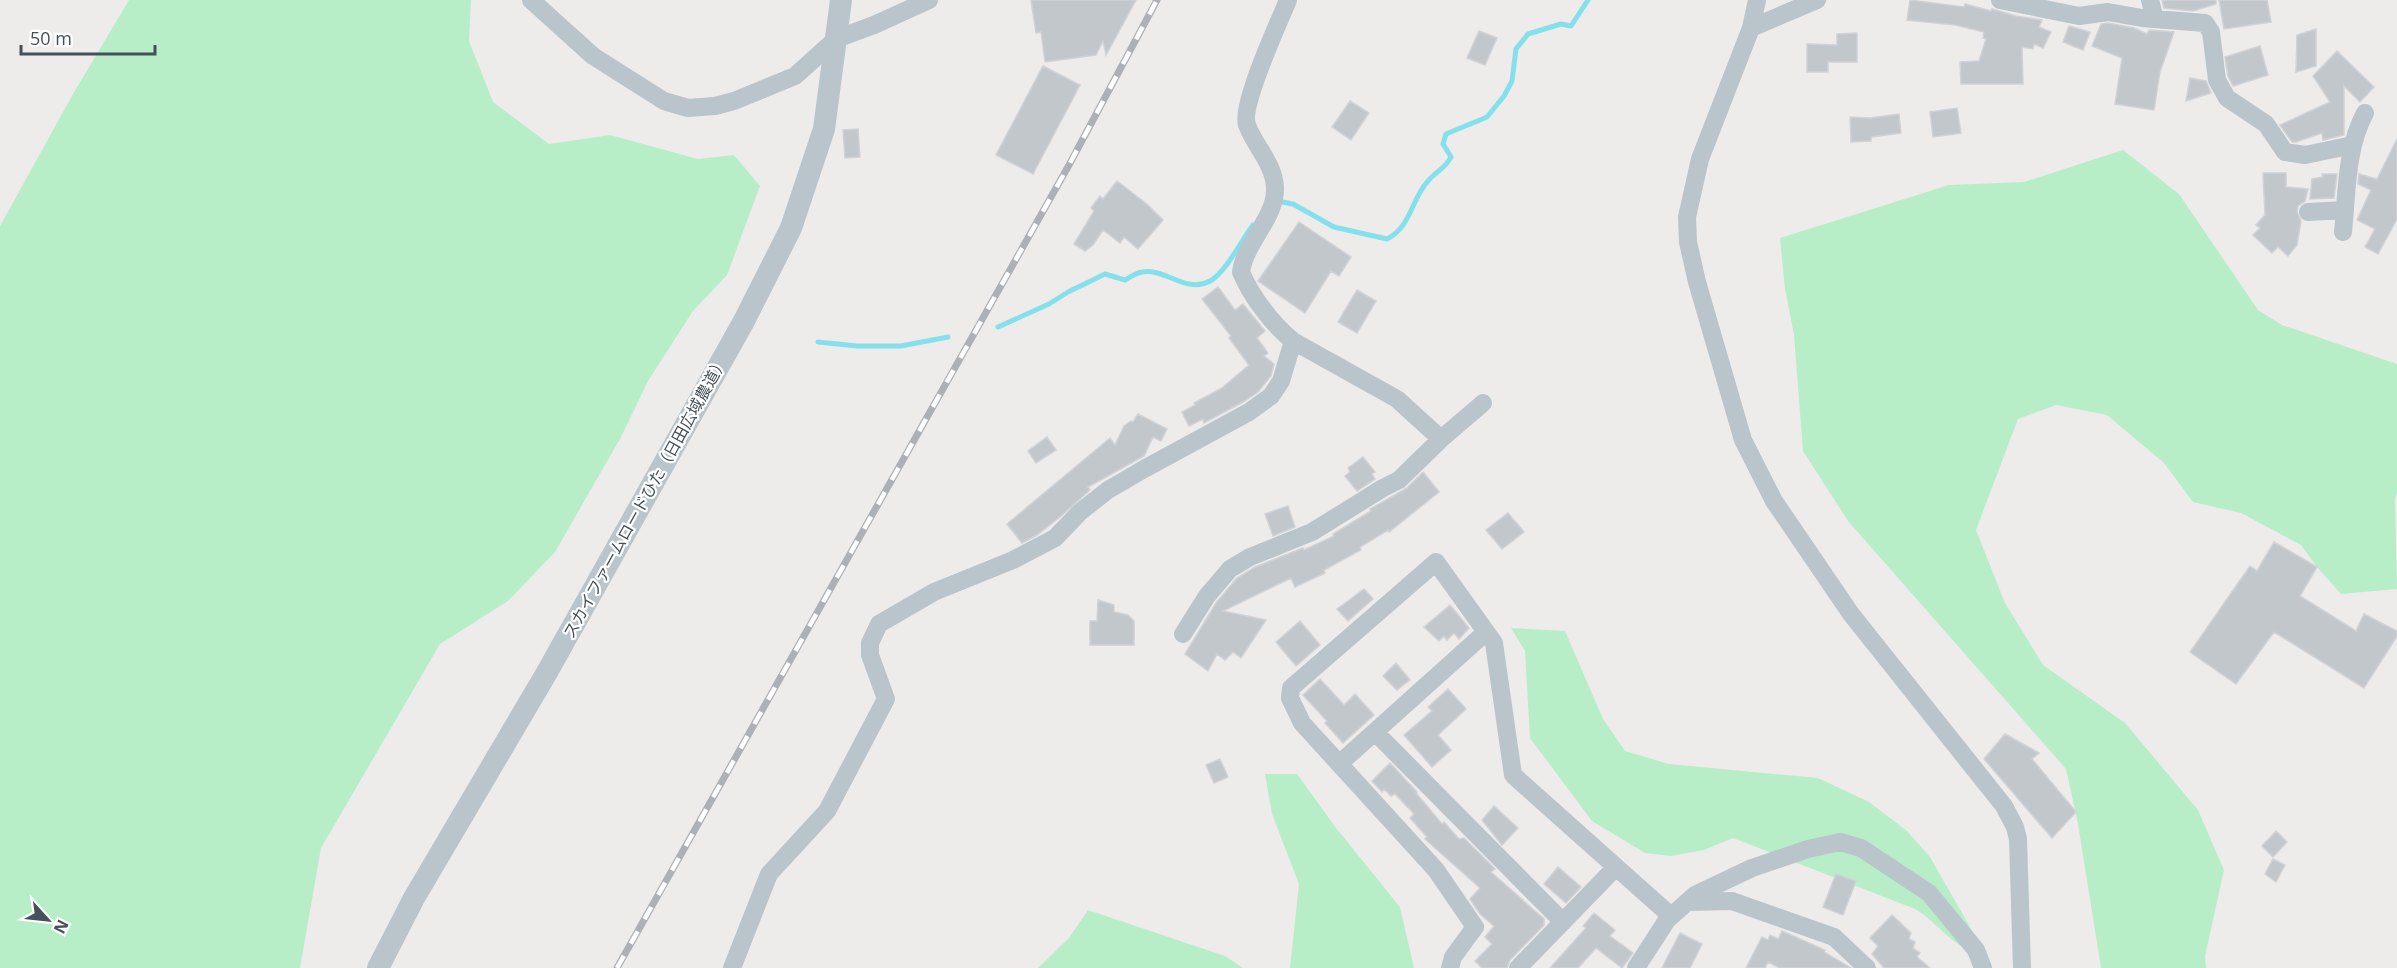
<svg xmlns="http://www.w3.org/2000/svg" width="2397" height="968" viewBox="0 0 2397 968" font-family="'Open Sans','Noto Sans JP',sans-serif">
<rect width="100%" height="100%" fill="#eeebeb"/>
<path fill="#b7eec7" d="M129,0H471L469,41L493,102L549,144L610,135L698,159L734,155L760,186L727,275L693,311L648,381L621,437L555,552L508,601L440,644L321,848L300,968H0V226L73,94Z
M2123,150L2179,194L2258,310L2282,325L2397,364V492L2395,499L2397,589L2341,594L2317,567L2301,545L2241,513L2193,502L2164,463L2107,415L2056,405L2018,419L1976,530L2005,603L2043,665L2125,723L2198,810L2224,870L2205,956L2206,968H2101L2078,824L2066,769L1848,521L1803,451L1794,335L1785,289L1780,238L1949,185L2024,182Z
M1511,628L1565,631L1603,719L1625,751L1669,764L1818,778L1869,802L1907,831L1930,857L1978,941L1961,946C1944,935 1932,919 1915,909L1733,838L1704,850L1671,856L1645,853L1592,821L1530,738L1525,651Z
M1265,774H1297L1336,828L1400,907L1414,968H1290L1299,884L1272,814Z
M1088,910L1225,956L1243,968H1038L1069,938Z"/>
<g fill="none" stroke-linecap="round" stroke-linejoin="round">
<path stroke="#84e0eb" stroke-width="5" d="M1277,201L1293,204L1334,227L1387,239C1412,226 1411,199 1428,181C1436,171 1445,169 1451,157L1443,144L1446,134L1487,117L1504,96L1512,81L1516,49L1528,34L1561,24L1571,26L1588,0
M998,327L1049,304L1068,292L1105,274L1125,280C1130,277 1136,273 1142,272C1166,268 1186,294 1210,281C1225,273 1242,240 1253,225
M818,342L857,346H901L948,337"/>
</g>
<path fill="#c2c7cb" stroke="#cfd2d7" stroke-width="1.5" d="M1031,0H1136L1106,55L1103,41L1096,55L1045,62L1041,32L1036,33Z
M1910,0L1964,7L1965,4L1991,11L1992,9L2016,16L2042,20L2039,27L2051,32L2043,48L2034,44L2033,49L2022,47L2023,84H1961L1960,62L1979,61L1986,39L1983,38L1984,32L1955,25L1907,20Z
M2162,0H2216V4L2193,11L2164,8Z
M2219,0H2267L2271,22L2224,29Z
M2108,23L2134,28L2147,34L2149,30L2174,32L2160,72L2154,110L2115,104L2122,58L2092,46L2101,24Z
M2069,26L2090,32L2083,50L2063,42Z
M2316,29V66L2296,72L2297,35Z
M1479,31L1497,38L1485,65L1467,58Z
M1857,33V62H1828V72H1807V44L1837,45V34Z
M2260,46L2268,75L2233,86L2228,76L2225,57Z
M2337,51L2374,87L2360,102L2344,86V135L2323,140L2322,133L2296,142H2292L2280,125L2330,102L2313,76Z
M1043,66L1080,85L1033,174L996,155Z
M2190,78L2206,81L2211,93L2186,101Z
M1350,101L1369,113L1351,140L1332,127Z
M1957,108L1961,133L1933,137L1930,112Z
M1899,114L1901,133L1871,137V141L1851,142L1850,117L1870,118Z
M858,129L860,157L845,158L843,130Z
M2397,139V219L2378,254L2365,247L2375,229L2357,220L2371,190L2358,184L2359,174L2377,179Z
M2263,173H2286V187L2308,189L2305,201L2298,206L2297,212L2301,221L2297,245L2288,256L2278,247L2272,253L2253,235L2260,228L2256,225L2265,215Z
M2322,174H2337L2334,198L2310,199L2312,179L2323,177Z
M1117,181L1148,205L1163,220L1138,249L1124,237L1120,243L1103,230L1093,245L1085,251L1074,244L1094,211L1091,208L1100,196L1103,199Z
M1299,222L1351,257L1339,276L1331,271L1305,313L1258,281Z
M1218,287L1235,310L1243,304L1265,331L1257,338L1268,353L1264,356L1274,364L1271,376L1258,392L1243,402L1204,423L1203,419L1189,426L1182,412L1195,405L1194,403L1222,388L1249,365L1229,338L1231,336L1202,299Z
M1357,290L1376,301L1357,333L1338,322Z
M1138,414L1167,429L1161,441L1153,437L1144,456L1088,487L1090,490L1060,517L1037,535L1022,543L1007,524L1110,438L1115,445L1124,426L1131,421L1133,422Z
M1047,437L1056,450L1036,463L1028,451Z
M1363,457L1375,472L1372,474L1375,479L1357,491L1345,476L1350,472L1348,468Z
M1423,472L1439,492L1389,532L1388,530L1360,547L1361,550L1324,570L1325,573L1295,587L1291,578L1223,611L1266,620L1241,658L1233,652L1225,660L1217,654L1208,671L1185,654L1216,603L1237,578L1255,567L1303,548L1304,550L1334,536L1333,534L1371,511L1370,509L1407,488Z
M1288,506L1295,527L1273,536L1265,514Z
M1508,513L1524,532L1502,549L1486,530Z
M2274,542L2317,567L2300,596L2356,631L2364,614L2397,631V636L2364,688L2274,632L2236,684L2190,652L2250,566L2257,571Z
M1364,589L1373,599L1348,621L1337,609Z
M1098,600L1114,605V612L1128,615L1134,621V645H1090V621H1097Z
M1450,605L1469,628L1459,639L1454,633L1447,640L1444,636L1439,641L1424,627Z
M1300,621L1320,645L1296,666L1276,642Z
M1396,663L1410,680L1397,690L1383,676Z
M1320,679L1344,705L1355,694L1374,715L1343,743L1325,723L1327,721L1303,695Z
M1448,689L1466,709L1438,735L1451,750L1432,767L1404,735L1432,711L1428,707Z
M2005,734L2039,753L2032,759L2076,812L2052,838L1984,759Z
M1220,759L1228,777L1214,783L1206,765Z
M1390,763L1417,792L1416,793L1442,824L1444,822L1459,839L1464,838L1495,869L1491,872L1544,919V925L1510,960L1507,968H1482L1475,961L1492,944L1485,937L1494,926L1480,914L1470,899L1480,888L1425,839L1427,837L1410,818L1414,814L1395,794L1391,796L1384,789L1382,792L1372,781Z
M1494,806L1518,828L1502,845L1482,820Z
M2276,831L2287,842L2273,857L2262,846Z
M2273,859L2285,865L2276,882L2265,874Z
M1558,867L1581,887L1566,903L1544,884Z
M1836,874L1856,881L1843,915L1823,907Z
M1594,913L1615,930L1610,936L1633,953L1622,968L1596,948L1578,968H1550L1586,928L1583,926Z
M1892,915L1911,933L1909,939L1915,942L1913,948L1920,953L1917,957L1930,968H1884L1872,954L1878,946L1870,938Z
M1782,931L1825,950L1824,952L1851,968H1780L1768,962L1765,968H1746L1762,937L1768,940L1770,935L1778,939Z
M1680,933L1702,944L1690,968H1662Z"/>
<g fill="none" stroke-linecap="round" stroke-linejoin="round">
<path stroke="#b9c4cb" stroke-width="18" d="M531,0L593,56L664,101L688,108L715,106L734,101L795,76L836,39L874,25L929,0
M1288,0C1279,22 1240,106 1247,125C1255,147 1274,163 1275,188C1276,218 1245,242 1241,272C1251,296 1272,324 1293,341L1397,399L1441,439
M1757,0L1751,28L1700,159L1687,217L1688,242L1697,282L1743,440L1774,501L1851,614L2004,806L2015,827L2018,839L2022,968
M2000,0L2079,16L2108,12L2142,18L2205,23L2211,32L2217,80L2227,98L2266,124L2285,152L2305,155L2353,145
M2150,0L2155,19
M1751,28L1817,0
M2308,212L2345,210
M2343,232C2347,193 2346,148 2365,113
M1183,634L1207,596L1230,569L1250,557L1312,532L1383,488L1399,480L1441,439L1483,403
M1375,732L1563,922
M1339,764L1486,632
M1687,902L1732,901L1834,937L1867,968
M732,968L769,874L827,811L886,699L870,655V643L879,624L934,592L1013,560L1055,538L1080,512L1108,490L1144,469L1249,412L1271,396L1281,381L1293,341
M1450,968L1453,957L1475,927L1436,870L1302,723L1290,698L1291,688L1436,562L1494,643L1513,775L1671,916
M1518,968L1616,867
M1636,968L1667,920L1695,895L1752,868L1808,849L1840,842L1861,848L1929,893L1976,950L1983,968"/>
<path stroke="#b9c4cb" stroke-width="22" d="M378,968L414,898L546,674L744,321L791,228L824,129L841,0"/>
<defs>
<path id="rail" d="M617,968L1069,165L1157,0"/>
</defs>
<use href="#rail" stroke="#adb1b6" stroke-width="7"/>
<use href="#rail" stroke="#fff" stroke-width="4.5" stroke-dasharray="14" stroke-linecap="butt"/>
</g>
<g text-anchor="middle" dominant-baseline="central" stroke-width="4.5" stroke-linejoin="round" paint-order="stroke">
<g font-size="16" fill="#445158" stroke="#fff">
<text transform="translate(645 497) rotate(-61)">スカイファームロードひた（日田広域農道）</text>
</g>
</g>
<g transform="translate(48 920) rotate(117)" stroke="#ffffff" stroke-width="4.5" paint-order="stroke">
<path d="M0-4.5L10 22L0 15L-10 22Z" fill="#445158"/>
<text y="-9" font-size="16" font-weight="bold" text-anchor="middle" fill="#445158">N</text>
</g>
<path d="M21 45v9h134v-9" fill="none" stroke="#445158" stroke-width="3"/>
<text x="30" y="45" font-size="18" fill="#445158" stroke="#ffffff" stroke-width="4.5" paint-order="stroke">50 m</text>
</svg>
